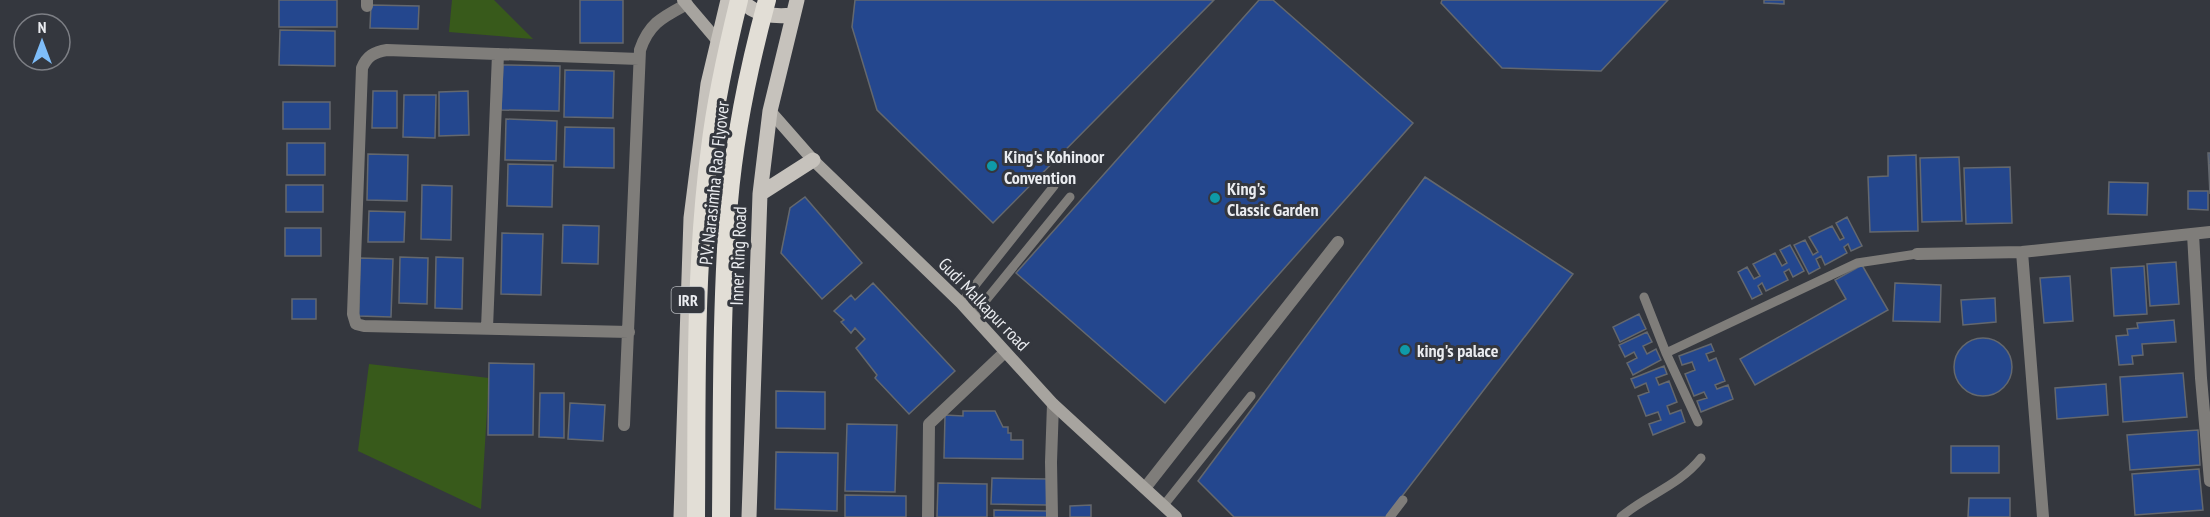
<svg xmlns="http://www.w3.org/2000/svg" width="2210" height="517" viewBox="0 0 2210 517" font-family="'PT Sans Narrow',sans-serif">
<rect width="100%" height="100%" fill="#34373e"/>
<path fill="#385a1b" d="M452,0H494L533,39L449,32Z
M369,364L489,378L481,509L358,451Z"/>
<path fill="#24478e" stroke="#64686e" stroke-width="1.5" d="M279,0H337V27H279Z
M580,0H623V43H580Z
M855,0H1214L993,223L877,110L852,27Z
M1259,0H1273L1413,123L1165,403L1016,273Z
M1442,0H1668L1601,71L1502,68L1441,3Z
M1764,0H1784V4L1764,3Z
M371,5L419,6L418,29L370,28Z
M280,30L335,31V66L279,65Z
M503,65L560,66L559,111L501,110Z
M565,70L614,71L613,118L564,117Z
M373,91H397V128H372Z
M468,91L469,135L439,136V92Z
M404,95H436L435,138L403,137Z
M283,102H330V129H283Z
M506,119L557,121L556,161L505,160Z
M565,127L614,128V168L564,167Z
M287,143H325V175H287Z
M2208,153H2210V194Z
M368,154L408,155L407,201L367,200Z
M1916,155L1918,231L1870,232L1868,177L1888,176V156Z
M1959,157L1962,221L1922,222L1920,158Z
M508,164L553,165L552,207L507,206Z
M2010,167L2012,223L1966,224L1964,168Z
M1425,177L1573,274L1386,517H1234L1198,481Z
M2109,182L2148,183L2147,215L2108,214Z
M286,185H323V212H286Z
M422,185L452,186L451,240L421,239Z
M2188,191H2208V210L2188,209Z
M805,197L862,263L822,299L781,253L790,208Z
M369,211L405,212L404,242H368Z
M1847,217L1862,246L1851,251L1848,244L1844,247L1847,253L1825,265L1821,256L1816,259L1820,268L1809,274L1794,245L1805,240L1813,255L1818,252L1809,237L1832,226L1840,240L1844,238L1836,223Z
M563,225L599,226L598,264L562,263Z
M285,228H321V256H285Z
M502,233L543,234L541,295L501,294Z
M1790,245L1804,271L1793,277L1789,269L1784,272L1788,280L1766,291L1762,283L1758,286L1762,294L1752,299L1738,272L1747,267L1754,279L1760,276L1753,264L1775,253L1782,266L1787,263L1780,250Z
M400,257L428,258L427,304L399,303Z
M436,257L463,258L462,309L435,308Z
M360,258L393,259L391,317L359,316Z
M2176,262L2179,304L2150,306L2147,264Z
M1862,265L1888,310L1755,385L1740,359L1846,299L1835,280Z
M2144,266L2147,314L2114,316L2111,268Z
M2070,276L2073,321L2044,323L2040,278Z
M873,283L955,371L909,414L875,378L877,375L856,348L865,339L855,328L851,333L841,322L844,320L834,311L851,295L855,300Z
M1895,283L1941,285L1940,322L1893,321Z
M1995,298L1996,322L1963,325L1961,300Z
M292,299H316V319H292Z
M1639,314L1646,329L1620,342L1613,327Z
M2174,320L2176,342L2142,344L2143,355L2132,356L2133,364L2119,365L2116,336L2128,335L2127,329L2138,328L2137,323Z
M1647,332L1652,342L1643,346L1647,354L1656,349L1661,360L1633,375L1627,363L1637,358L1634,352L1625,357L1619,345Z
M1954 367a29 29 0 1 1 58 0a29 29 0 1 1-58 0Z
M1711,344L1714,351L1706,354L1709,361L1716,358L1725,381L1715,385L1717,389L1728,385L1733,399L1701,412L1697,401L1707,398L1704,392L1694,396L1685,374L1695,370L1692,362L1682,365L1679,356Z
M489,363L534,364L533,435H488Z
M1664,366L1667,374L1656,378L1659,385L1669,381L1677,402L1667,406L1670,414L1681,410L1685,422L1653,435L1649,424L1661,420L1658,412L1646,416L1638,396L1649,392L1646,383L1635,388L1631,379Z
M2183,373L2187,417L2123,422L2120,377Z
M2106,384L2108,415L2057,419L2055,388Z
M776,391L825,392V429L776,428Z
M540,393H564V438L539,437Z
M570,403L605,405L603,441L568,439Z
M963,411H995L1003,427H1008V433H1011V440H1023V459L944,458L945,415L963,416Z
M847,424L897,425L895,492L845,491Z
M2198,430L2200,465L2130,470L2127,435Z
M1951,446H1999V473H1951Z
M776,452L838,453L837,511L775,509Z
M2199,469L2203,510L2135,515L2132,474Z
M992,478L1048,479L1047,505L991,504Z
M938,483L987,484V517H937Z
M845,495L906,496V517H845Z
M1969,498H2010V517H1968Z
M1091,505V517H1070V506Z
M994,510L1047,511V517H994Z"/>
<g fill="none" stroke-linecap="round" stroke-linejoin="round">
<path stroke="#7f7d7a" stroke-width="9" d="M1644,297L1666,353L1698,422
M961,303L1054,186
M973,316L1070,197
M1666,353L1857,263L1917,254
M1164,505L1251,396
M1390,517L1403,500
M1621,517C1646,495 1679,486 1701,458"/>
<path stroke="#7f7d7a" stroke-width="12" d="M367,0V6
M2193,234L2201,378L2210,481
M2022,252L2043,517
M1917,254L2022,252L2210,232
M487,328L498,54
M629,332L364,326L356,324L353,314L362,68C367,56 374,52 387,50L639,59
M624,425L640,50C649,23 663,17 687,4
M1145,488L1338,242
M928,517L929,424L1005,352
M1052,517L1051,462L1053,404"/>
<path stroke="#a7a49f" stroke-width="12" d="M683,0L717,40
M770,111L813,160L961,303L1053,404L1176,517"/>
<path stroke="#c6c2bc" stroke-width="15" d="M742,0C753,15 775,17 792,15
M760,194L813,160
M681,517L691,218L708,84L728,0
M749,517L760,194L770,111L797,0"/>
<path stroke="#e2ded6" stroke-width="18" d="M696,517C697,394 694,270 710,148C716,98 727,49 739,0
M721,517C722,412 721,306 729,202C735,133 749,66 767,0"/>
</g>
<g fill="#0f9aa8" stroke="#34373e" stroke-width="2">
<circle cx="992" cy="166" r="6"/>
<circle cx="1215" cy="198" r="6"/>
<circle cx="1405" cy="350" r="6"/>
</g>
<g text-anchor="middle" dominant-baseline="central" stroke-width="6" stroke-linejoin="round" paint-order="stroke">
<rect fill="#34373e" stroke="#b3b6bb" stroke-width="1.5" x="671.5" y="287" width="33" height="26" rx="4.5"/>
<g font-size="16" font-weight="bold" fill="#eaecf0">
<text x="688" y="300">IRR</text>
</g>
<g font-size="18" font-weight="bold" fill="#eaecf0" stroke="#34373e" text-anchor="start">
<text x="1004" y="156">King's Kohinoor<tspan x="1004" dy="21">Convention</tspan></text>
<text x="1227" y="188">King's<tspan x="1227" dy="21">Classic Garden</tspan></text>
<text x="1417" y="350">king's palace</text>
</g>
<g font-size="18" fill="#eaecf0" stroke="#34373e">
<text transform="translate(714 183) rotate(-84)">P.V. Narasimha Rao Flyover</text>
<text transform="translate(738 256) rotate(-88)">Inner Ring Road</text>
<text transform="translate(984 304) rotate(46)">Gudi Malkapur road</text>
</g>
</g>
<g transform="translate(42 42)"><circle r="28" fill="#34373e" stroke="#7d7f85" stroke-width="1.5"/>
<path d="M0-4.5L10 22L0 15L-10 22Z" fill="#7ebdf9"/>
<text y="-9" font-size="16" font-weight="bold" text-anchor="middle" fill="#eaecf0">N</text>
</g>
</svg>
